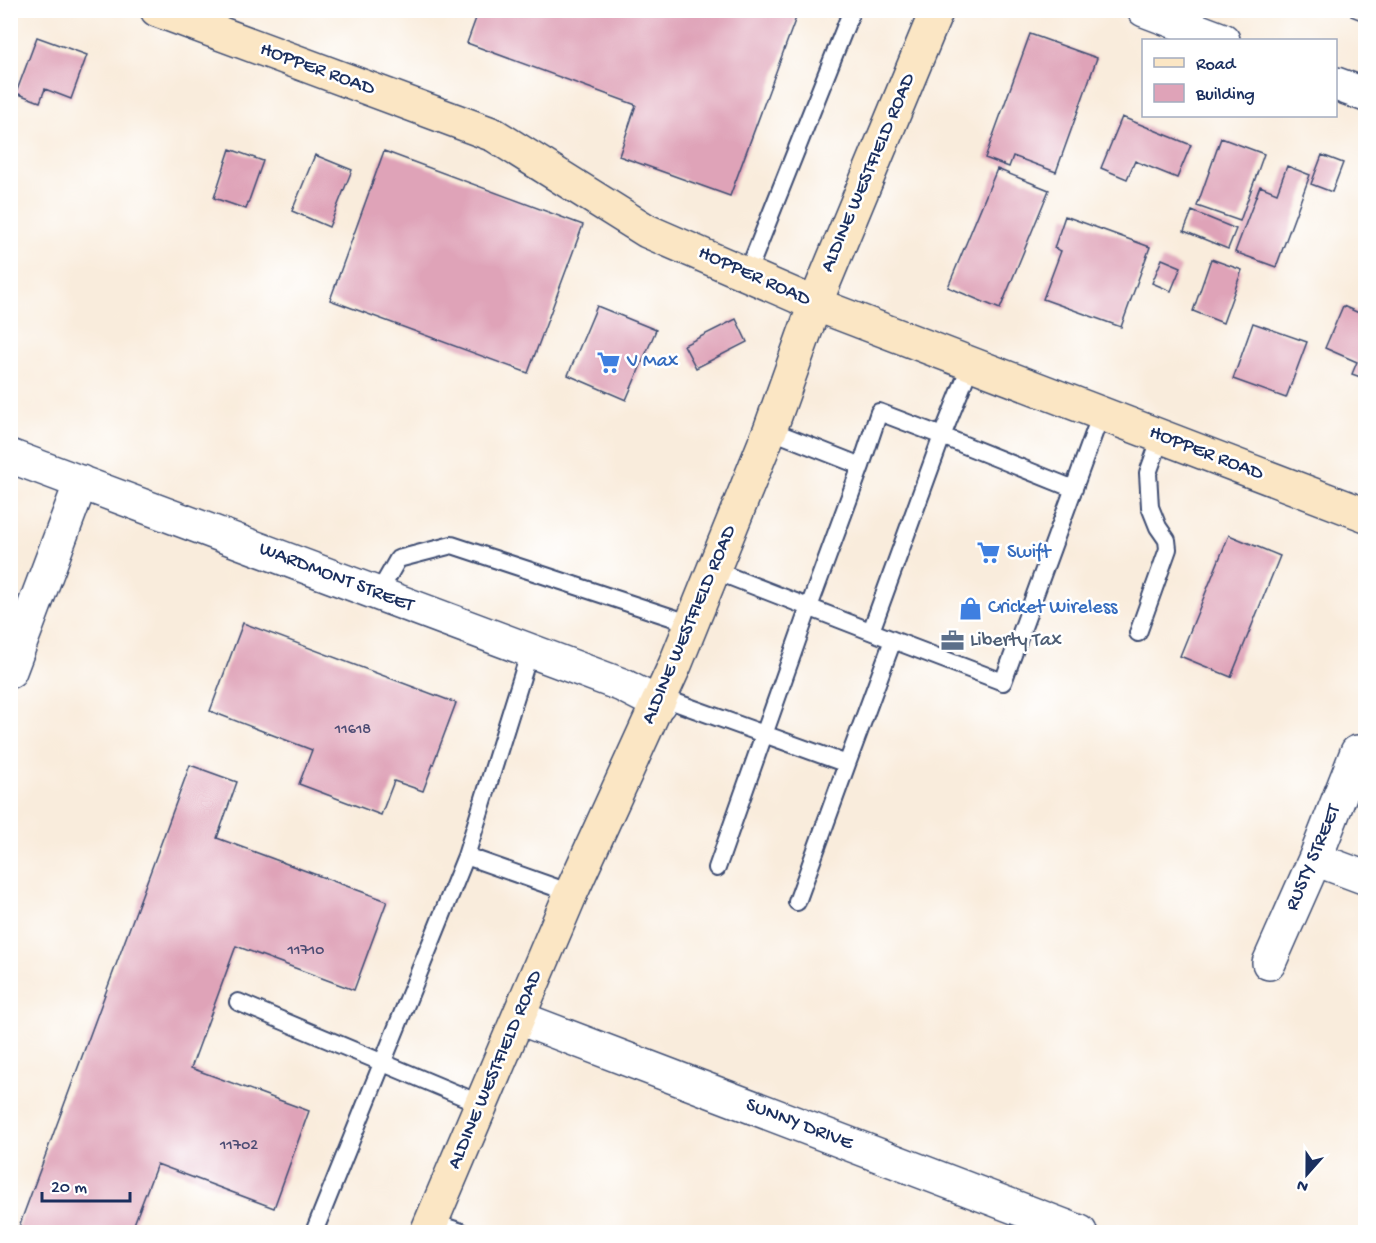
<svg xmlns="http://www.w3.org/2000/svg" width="1376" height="1243" viewBox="0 0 1376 1243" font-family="'Gochi Hand',sans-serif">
<rect width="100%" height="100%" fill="#fff"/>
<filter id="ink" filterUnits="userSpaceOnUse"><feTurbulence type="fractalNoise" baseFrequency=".0167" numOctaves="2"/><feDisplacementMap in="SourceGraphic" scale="12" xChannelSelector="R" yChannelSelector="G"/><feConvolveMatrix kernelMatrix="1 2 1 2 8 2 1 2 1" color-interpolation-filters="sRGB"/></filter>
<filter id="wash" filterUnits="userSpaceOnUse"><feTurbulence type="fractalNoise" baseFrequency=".008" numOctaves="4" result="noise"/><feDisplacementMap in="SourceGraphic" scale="24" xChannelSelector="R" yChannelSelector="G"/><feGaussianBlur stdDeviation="1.35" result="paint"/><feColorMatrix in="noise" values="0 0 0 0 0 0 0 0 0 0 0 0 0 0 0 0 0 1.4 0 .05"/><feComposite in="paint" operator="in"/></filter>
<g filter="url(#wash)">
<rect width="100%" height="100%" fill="#f9ecdc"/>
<g id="blocks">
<path fill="#dfa3b8" d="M479,10H785L797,15L730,196L619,156L636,105L467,43Z
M1353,10H1366V22L1351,16Z
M1030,34L1097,58L1056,172L1013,156L1009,167L985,158Z
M37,37L87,55L71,99L45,89L40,102L16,93Z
M1122,117L1191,145L1177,178L1135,161L1127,179L1101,168Z
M1221,138L1264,154L1240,221L1197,206Z
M230,149L263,161L246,209L214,198Z
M384,151L583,225L528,373L330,300Z
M315,155L352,170L329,227L292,211Z
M1322,155L1343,163L1332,192L1311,184Z
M1287,166L1310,175L1276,267L1235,252L1260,186L1277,193Z
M997,169L1049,190L1000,309L948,287Z
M1192,211L1236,229L1228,249L1184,231Z
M1065,216L1150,247L1121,327L1043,299L1061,251L1054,248Z
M1162,259L1181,267L1171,291L1152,283Z
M1211,259L1242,270L1223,323L1193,311Z
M597,306L656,330L626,400L568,375Z
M1343,306L1366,316V379L1352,374L1357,362L1325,348Z
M736,319L747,342L696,368L684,345Z
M1253,323L1307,342L1286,398L1233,379Z
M1229,535L1280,556L1231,677L1180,656Z
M243,623L456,703L423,791L394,781L381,815L299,784L312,750L210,711Z
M1365,661H1366V678L1360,676Z
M190,765L237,782L217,838L387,901L354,990L236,946L191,1068L309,1111L274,1208L157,1164L131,1232H17Z"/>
</g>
</g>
<g filter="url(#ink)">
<use href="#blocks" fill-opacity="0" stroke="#3c4b71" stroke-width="1.5"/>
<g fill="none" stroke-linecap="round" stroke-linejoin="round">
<defs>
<path id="service" d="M747,274L852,10
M971,364L942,436L1074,489
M861,466L879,412L942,436L871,631
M378,594L398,559L452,545L692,624
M1138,633L1168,549L1167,540L1158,527L1150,507L1148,473L1161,437
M893,640L1003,682L1101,414
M661,697L847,764L893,640L713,570
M466,856L571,893
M717,868L809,607L861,466L770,430
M797,902L847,764
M238,1002L481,1104
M431,1222L462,1232
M314,1232L466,856L530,651"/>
<path id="minor" d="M1144,10L1223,40
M1336,84L1366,95
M10,456L622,685L659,704
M10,671L81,482
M1315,859L1366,878
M1269,963L1315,859L1357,752
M519,1018L1080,1232"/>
<path id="secondary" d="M157,10L494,135L647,231L815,304L1366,515
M427,1232L571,893L675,665L770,430L815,304L937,10"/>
</defs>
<use href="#service" stroke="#3c4b71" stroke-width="20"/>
<use href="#minor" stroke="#3c4b71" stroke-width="36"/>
<use href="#secondary" stroke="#3c4b71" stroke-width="36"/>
<use href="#service" stroke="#fff" stroke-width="16"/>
<use href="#minor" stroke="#fff" stroke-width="33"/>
<use href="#secondary" stroke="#fbe6c4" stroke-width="33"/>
</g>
</g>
<defs>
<symbol id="supermarket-bare" viewBox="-9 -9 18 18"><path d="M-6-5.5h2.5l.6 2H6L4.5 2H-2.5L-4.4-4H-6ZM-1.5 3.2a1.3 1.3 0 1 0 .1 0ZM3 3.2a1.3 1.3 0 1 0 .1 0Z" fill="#3f7fe0" stroke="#fff" stroke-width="2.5" paint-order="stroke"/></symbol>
<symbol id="shop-bare" viewBox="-9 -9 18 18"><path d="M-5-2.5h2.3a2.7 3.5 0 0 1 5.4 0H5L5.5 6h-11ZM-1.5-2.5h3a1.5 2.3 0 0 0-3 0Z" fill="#3f7fe0" stroke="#fff" stroke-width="2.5" paint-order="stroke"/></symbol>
<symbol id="office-bare" viewBox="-9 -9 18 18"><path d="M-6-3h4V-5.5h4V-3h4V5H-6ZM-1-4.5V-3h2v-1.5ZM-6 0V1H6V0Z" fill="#5c6f8a" stroke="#fff" stroke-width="2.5" paint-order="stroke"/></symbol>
</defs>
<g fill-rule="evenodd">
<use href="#supermarket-bare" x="592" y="346" width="33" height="33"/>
<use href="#supermarket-bare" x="972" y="536" width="33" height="33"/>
<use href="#shop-bare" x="954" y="592" width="33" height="33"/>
<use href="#office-bare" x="936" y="624" width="33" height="33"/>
</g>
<g text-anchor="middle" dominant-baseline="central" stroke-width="5" stroke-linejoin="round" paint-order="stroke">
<g font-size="16" fill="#4c4c74">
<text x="353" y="730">11618</text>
<text x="306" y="951">11710</text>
<text x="239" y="1146">11702</text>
</g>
<g font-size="20" fill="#1b2f5e" stroke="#fff">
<text transform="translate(317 70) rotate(20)">HOPPER ROAD</text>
<text transform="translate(869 173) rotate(-67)">ALDINE WESTFIELD ROAD</text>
<text transform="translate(754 277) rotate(24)">HOPPER ROAD</text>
<text transform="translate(1206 454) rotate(21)">HOPPER ROAD</text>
<text transform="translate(336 578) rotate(21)">WARDMONT STREET</text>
<text transform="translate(690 625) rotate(-67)">ALDINE WESTFIELD ROAD</text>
<text transform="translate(1314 858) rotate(-67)">RUSTY STREET</text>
<text transform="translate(496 1070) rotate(-67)">ALDINE WESTFIELD ROAD</text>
<text transform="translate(799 1125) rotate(21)">SUNNY DRIVE</text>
</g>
<g font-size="20" fill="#366cbe" stroke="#fff" text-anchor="start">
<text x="627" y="362">V Max</text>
<text x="1007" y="553">Swift</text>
<text x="988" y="608">Cricket Wireless</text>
</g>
<g font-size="20" fill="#4e5e75" stroke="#fff" text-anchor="start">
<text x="970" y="641">Liberty Tax</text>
</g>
</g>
<rect width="1376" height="1243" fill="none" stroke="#fff" stroke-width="36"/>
<rect x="1142" y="39" width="195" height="78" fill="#ffffff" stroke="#a4acbf" stroke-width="1.5"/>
<rect x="1154" y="58" width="30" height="9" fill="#fbe6c4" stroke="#a4acbf" stroke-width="1.5"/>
<text x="1196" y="69" font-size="18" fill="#1b2f5e">Road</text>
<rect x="1154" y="84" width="30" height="18" fill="#dfa3b8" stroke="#a4acbf" stroke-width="1.5"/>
<text x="1196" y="99" font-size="18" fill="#1b2f5e">Building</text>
<g transform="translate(1307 1174) rotate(201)" stroke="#ffffff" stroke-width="4.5" paint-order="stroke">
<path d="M0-4.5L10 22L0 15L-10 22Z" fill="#1b2f5e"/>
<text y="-9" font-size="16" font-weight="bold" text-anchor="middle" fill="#1b2f5e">N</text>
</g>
<path d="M42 1192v9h88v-9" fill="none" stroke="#1b2f5e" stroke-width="3"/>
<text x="51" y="1192" font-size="18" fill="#1b2f5e" stroke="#ffffff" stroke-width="4.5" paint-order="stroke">20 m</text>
</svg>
